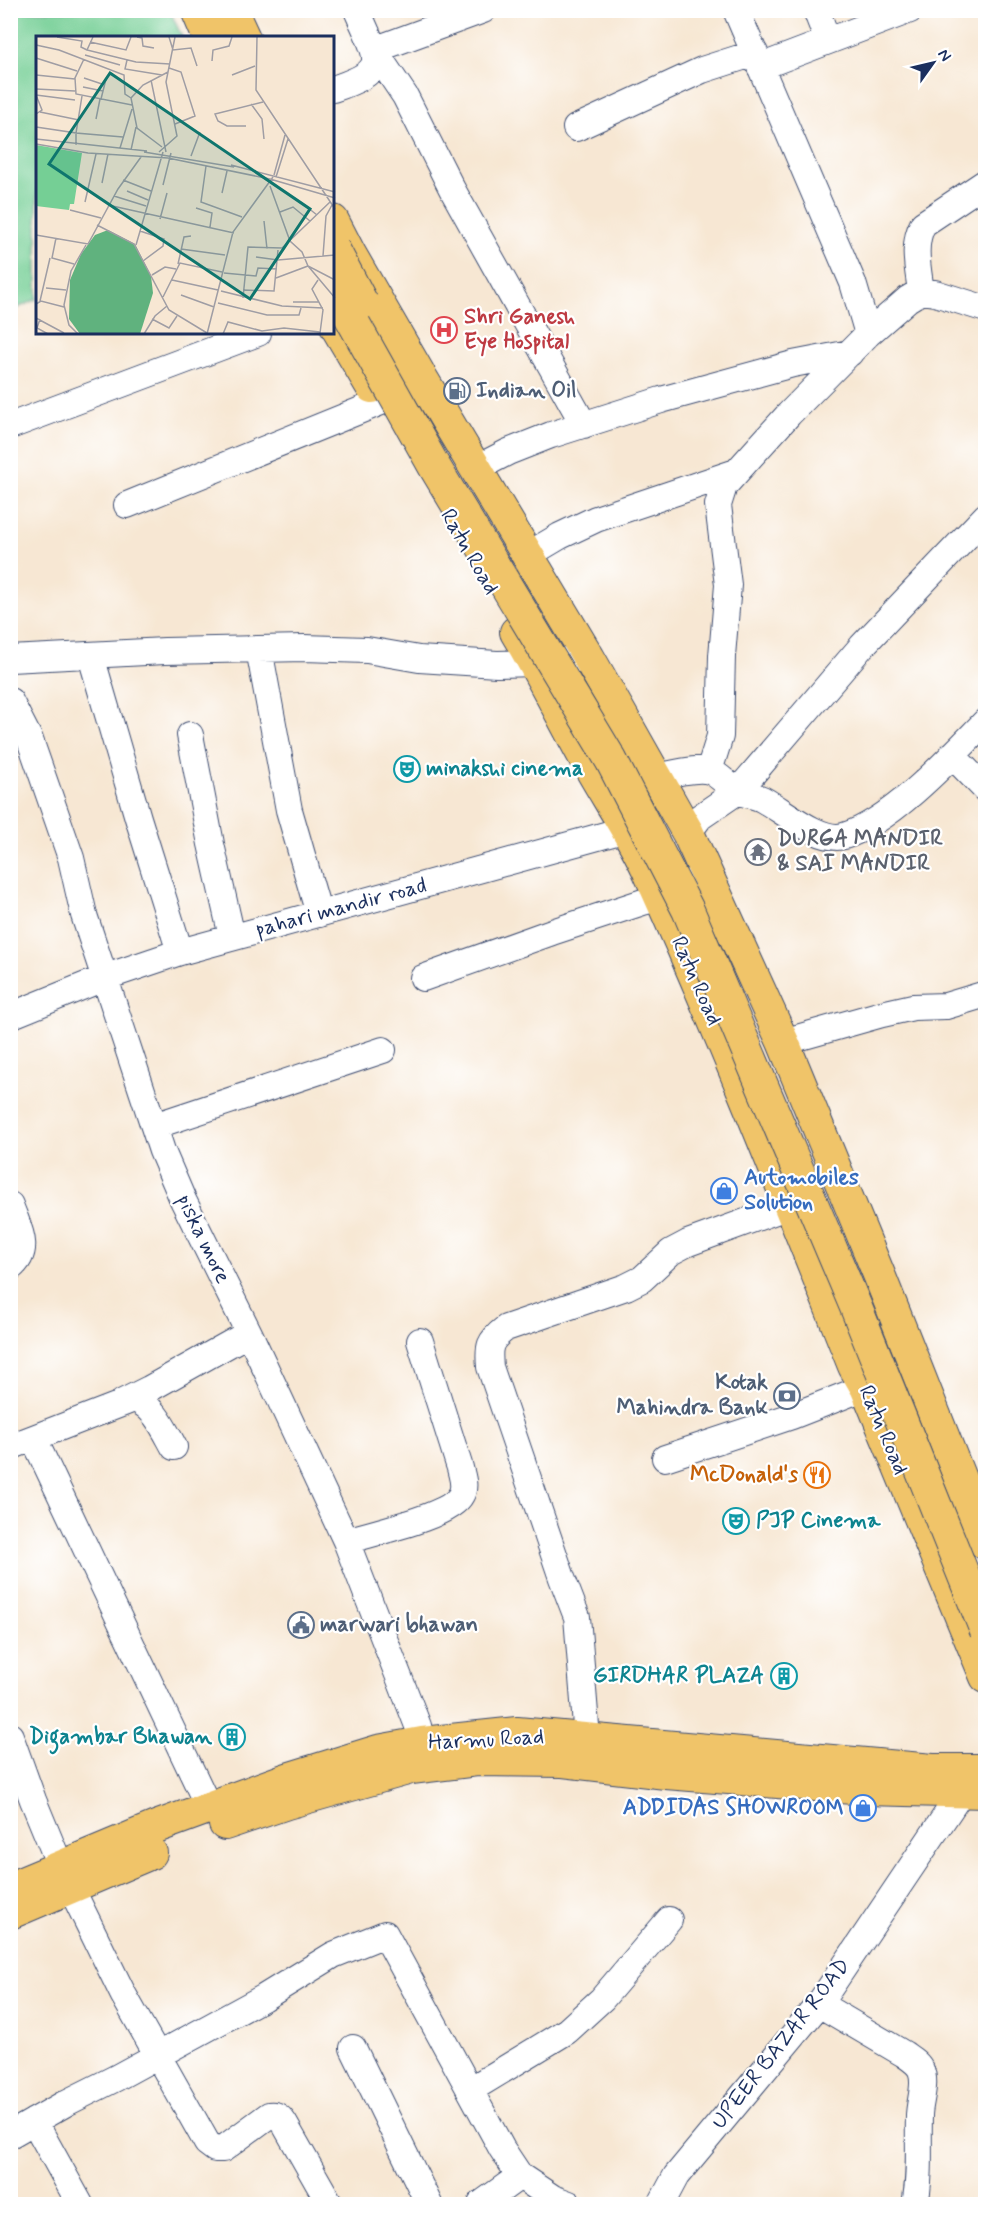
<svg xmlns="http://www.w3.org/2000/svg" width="996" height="2215" viewBox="0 0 996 2215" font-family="Mynerve,sans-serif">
<rect width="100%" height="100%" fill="#fff"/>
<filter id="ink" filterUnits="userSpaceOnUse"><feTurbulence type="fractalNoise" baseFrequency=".0167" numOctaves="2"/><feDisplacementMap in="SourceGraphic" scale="12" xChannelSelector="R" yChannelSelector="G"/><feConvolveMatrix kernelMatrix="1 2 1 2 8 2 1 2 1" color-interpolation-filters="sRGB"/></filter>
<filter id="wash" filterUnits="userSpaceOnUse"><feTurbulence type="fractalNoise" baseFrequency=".008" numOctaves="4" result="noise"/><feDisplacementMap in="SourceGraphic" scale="24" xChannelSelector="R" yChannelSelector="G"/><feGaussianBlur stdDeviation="1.35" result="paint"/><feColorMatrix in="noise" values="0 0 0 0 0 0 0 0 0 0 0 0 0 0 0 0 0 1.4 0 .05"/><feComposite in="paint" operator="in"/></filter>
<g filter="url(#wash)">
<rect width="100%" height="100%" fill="#f7e7d3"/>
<path fill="#75cf95" stroke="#487f7a" stroke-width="1.5" d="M10,11H170L182,37L38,38L37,299L11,311Z"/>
</g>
<g filter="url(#ink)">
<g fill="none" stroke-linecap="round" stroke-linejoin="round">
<defs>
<path id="minor" d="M483,10L374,50L405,96L452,189L584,425
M736,10L853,283L868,334
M816,10L828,41
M760,67L910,10
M333,89C392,69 378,60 357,10
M576,128L702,70L755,53
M921,291C918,269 912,244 923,224L986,182
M10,426L258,333
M477,468L508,452L551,435L661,400L793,364L850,353
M127,505L381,402
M528,555L560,536L596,519L736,472
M259,649L289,810L319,914
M91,656L138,818L180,952
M10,659L165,651L304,648L367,650L419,659L497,664L535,663L589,658
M10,701L30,740L71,858L84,915L162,1151L183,1200L249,1333L346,1541L418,1726L426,1760
M190,735L211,844L232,937
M952,755L986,790
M709,771L720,736L722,656L728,585L718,505L724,486L789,414L868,334L908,299L921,291L935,293L986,309
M656,778C668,774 698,767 710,771C719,775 727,785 736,790C744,795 754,795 762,799C783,810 820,843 844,836C891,822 951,757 986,721
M688,833L700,817L738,791L862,646L986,516
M423,978L552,932L643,902L659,898L706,874
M10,1016L106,977L180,952L627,829L643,822
M783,1042L882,1014L913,1007L946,1006L986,994
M154,1126L383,1050
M10,1205C18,1228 33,1250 10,1268
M123,1402L149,1389L249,1333
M34,1439L209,1808
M10,1447L134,1399C154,1406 164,1429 174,1447
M665,1458L792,1416L866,1387
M346,1541C371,1533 450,1517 461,1495C466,1486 462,1477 460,1468L420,1341
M10,1736L33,1800L61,1868
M587,1738L577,1617L562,1578L490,1367C488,1346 489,1341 506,1328L626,1287L642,1279L671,1252L688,1243L789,1206
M71,1888L123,1994L207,2143L215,2149H223L269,2115C277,2114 280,2117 284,2123L330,2204
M819,2004L904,2054C911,2059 918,2063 921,2070C927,2084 919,2102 919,2116C918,2146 921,2175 915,2204
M353,2048L429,2204
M470,2090L567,2031L602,1999L669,1920
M34,2121L80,2204
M10,2135L66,2103L116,2078L263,1998L333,1955L385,1934L502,2149L520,2176L553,2198L569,2204
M481,2204L520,2176
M661,2204L676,2176L819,2004L961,1793"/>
<path id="major" d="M197,10L209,38
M231,10L244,38
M333,221L350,254L421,377L589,658L688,833L783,1042L880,1277L986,1544
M333,321L372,387
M516,632C543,677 566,725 592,771C612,806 634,838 650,874C723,1036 788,1201 854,1366L866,1387L986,1677
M225,1824L287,1803L411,1768L477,1760L563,1761L666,1773L865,1789L986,1792
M10,1888L156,1827L287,1779L378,1751L422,1743L517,1733L933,1770H986
M10,1913L151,1853"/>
</defs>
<use href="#minor" stroke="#3c4b70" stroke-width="28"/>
<use href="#major" stroke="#3c4b70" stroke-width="34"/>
<use href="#minor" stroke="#fff" stroke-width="26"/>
<use href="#major" stroke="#f0c469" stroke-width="32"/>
<defs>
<path id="major-bridge" d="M333,248L362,303
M333,286L434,466L611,760L688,910L855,1305L986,1631"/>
</defs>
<use href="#major-bridge" stroke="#3c4b70" stroke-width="34" stroke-linecap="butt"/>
<use href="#major-bridge" stroke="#f0c469" stroke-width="32"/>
</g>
</g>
<defs>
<symbol id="hospital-ring" viewBox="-11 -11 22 22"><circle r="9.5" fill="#fff" stroke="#e0444e" stroke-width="1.5"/><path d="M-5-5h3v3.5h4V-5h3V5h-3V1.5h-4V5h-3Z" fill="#e0444e"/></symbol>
<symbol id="fuel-ring" viewBox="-11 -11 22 22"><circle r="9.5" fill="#fff" stroke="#5c6f8a" stroke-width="1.5"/><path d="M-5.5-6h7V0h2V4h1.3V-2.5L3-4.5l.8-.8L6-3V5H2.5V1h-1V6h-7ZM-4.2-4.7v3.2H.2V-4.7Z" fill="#5c6f8a"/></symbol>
<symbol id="theatre-ring" viewBox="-11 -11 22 22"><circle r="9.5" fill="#fff" stroke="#0f9aa8" stroke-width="1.5"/><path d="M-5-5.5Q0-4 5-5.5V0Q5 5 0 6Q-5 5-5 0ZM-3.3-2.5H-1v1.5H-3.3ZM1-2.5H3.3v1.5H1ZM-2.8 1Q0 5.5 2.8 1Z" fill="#0f9aa8"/></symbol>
<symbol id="temple-ring" viewBox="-11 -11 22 22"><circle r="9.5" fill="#fff" stroke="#6b7280" stroke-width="1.5"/><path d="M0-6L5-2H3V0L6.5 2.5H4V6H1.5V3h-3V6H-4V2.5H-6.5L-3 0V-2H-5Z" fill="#6b7280"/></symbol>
<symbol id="shop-ring" viewBox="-11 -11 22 22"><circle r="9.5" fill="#fff" stroke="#3f7fe0" stroke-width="1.5"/><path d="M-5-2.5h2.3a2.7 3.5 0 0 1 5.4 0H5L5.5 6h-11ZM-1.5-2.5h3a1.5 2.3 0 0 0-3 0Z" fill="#3f7fe0"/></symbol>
<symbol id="bank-ring" viewBox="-11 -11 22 22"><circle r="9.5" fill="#fff" stroke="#5c6f8a" stroke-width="1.5"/><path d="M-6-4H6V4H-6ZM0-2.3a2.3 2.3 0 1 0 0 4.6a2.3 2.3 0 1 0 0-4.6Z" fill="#5c6f8a"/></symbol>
<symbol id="restaurant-ring" viewBox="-11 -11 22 22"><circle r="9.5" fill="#fff" stroke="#e8710a" stroke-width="1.5"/><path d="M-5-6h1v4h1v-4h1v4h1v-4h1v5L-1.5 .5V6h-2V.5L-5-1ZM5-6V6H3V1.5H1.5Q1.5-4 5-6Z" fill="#e8710a"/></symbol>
<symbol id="civic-ring" viewBox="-11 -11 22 22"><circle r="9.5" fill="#fff" stroke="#5c6f8a" stroke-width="1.5"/><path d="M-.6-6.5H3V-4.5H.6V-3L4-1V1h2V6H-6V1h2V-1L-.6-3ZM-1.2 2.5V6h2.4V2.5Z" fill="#5c6f8a"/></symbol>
<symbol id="building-ring" viewBox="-11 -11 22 22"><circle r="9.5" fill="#fff" stroke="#0f9aa8" stroke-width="1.5"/><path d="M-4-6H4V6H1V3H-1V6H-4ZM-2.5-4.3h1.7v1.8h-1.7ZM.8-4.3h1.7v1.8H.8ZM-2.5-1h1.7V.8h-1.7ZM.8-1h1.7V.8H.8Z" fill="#0f9aa8"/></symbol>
</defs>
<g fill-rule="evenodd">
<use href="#hospital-ring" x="429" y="315" width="30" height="30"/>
<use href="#fuel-ring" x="442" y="376" width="30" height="30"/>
<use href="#theatre-ring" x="392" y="754" width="30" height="30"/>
<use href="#temple-ring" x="743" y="837" width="30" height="30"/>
<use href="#shop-ring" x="709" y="1176" width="30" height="30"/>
<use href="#bank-ring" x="772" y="1381" width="30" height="30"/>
<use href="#restaurant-ring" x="802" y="1460" width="30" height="30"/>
<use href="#theatre-ring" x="721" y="1506" width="30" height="30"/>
<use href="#civic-ring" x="286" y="1610" width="30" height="30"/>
<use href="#building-ring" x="769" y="1661" width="30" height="30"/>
<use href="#building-ring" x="217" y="1722" width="30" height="30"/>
<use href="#shop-ring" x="848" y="1793" width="30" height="30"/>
</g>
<g text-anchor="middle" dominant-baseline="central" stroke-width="4.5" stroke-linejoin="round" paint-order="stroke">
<g font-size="22" font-weight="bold" fill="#be3a42" stroke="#fff" text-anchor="start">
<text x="464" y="317">Shri Ganesh<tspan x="464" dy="25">Eye Hospital</tspan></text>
</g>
<g font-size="22" font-weight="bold" fill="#4e5e75" stroke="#fff" text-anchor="start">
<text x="476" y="391">Indian Oil</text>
<text x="768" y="1383" text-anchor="end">Kotak<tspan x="768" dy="25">Mahindra Bank</tspan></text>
<text x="320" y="1625">marwari bhawan</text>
</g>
<g font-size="22" fill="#1b2f5e" stroke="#fff">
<text transform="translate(469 552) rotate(60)">Ratu Road</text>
<text transform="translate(341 908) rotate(-15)">pahari mandir road</text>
<text transform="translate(696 981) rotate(66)">Ratu Road</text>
<text transform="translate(203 1239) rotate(64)">piska more</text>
<text transform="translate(883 1430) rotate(67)">Ratu Road</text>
<text transform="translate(486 1740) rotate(-3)">Harmu Road</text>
<text transform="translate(781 2044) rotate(-52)">UPEER BAZAR ROAD</text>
</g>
<g font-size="22" font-weight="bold" fill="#0d838f" stroke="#fff" text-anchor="start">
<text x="426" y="769">minakshi cinema</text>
<text x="756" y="1521">PJP Cinema</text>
<text x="764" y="1676" text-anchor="end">GIRDHAR PLAZA</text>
<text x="212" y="1737" text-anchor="end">Digambar Bhawan</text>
</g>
<g font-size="22" font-weight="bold" fill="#5b616d" stroke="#fff" text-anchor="start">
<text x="777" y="839">DURGA MANDIR<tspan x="777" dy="25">&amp; SAI MANDIR</tspan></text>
</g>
<g font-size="22" font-weight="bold" fill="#366cbe" stroke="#fff" text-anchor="start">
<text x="744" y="1178">Automobiles<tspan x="744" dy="25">Solution</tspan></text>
<text x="844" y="1808" text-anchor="end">ADDIDAS SHOWROOM</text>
</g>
<g font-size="22" font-weight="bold" fill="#c56008" stroke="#fff" text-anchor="end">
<text x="798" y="1475">McDonald's</text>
</g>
</g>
<g transform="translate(36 36)">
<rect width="298" height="298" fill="#f7e7d3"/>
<path d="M0,109L46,117L38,168H34L33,174L0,170Z" fill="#75cf95"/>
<path d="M72,194L99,208L115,240L117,257L104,298H44L33,283L34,244L45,218L59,199Z" fill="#60b27e"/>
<path fill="none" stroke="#9f9da4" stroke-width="1.5" d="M21,1L46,5L45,11L51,14M57,1L51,14L100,26L134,28M101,1L106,2L107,10L118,12M133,1L137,14L155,12L161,30M221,1L220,54L299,173M54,6L90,14L95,1M0,9L23,14L88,39L89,58L95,62M49,19L84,29M0,22L41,35M48,23L39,42L40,58L96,69M91,24L89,33L126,39M176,25L177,14L193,10L196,1M133,32L145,36L159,80L139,88M0,39L39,43M196,39L219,30M48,42L69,49M115,44L130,116M47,51L67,55M0,53L39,55M0,59L39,64M0,59L6,74L0,78M46,60L40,97L87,101M65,63L70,43M215,68L226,83L228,103M4,76L43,84M60,83L64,63M210,90H191L182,85L179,78L227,66M0,91L40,97V109M0,103L111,115M0,108L52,117L132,122L234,143L299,162M126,111L101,92L95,62L107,49L132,36M84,112L96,73M95,114L100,91M108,116L198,131M123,116L141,100L130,46L139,1M155,120L164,96M195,129L299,156M170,130L165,166L206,181M238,139L249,99M240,141L252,103M87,144L115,155M66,147L72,118M127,149L135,117M234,150L254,205L266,216L272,230L299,244M91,155L112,164M186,157L191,135M78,160L110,170M49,166L60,118M266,167L281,179M72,169L198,197M160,172L176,177L174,191M34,174L65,182M244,176L257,171L274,185M124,183L131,157M228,185L231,213M61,189L98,208L133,274L171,297M104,195L128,203L127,210L107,225M0,199L52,208L82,153L105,121M20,202L16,222L38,228M100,209L127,116M145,213L189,219M287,220L290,180L296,169M220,221L242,224L299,219M142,228L148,201L155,200M188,237L220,240L222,232L241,233M116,239L129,231L140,233M240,242L272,230L299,262M136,244L182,254M282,244L276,253L287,274L284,297M10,252L30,254M207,254L238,255L242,214M185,255L246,270L287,272M145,259L178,271M127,261L144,227L186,236M207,262L212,211L246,212L294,166M4,265L14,222M257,266H283M182,267L231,279H263L265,272M0,268L5,265L28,271M0,282L28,297M4,283L1,292L12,298M116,283L133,292L141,280M42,298L33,289L28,269L35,235L50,209M108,298L119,280L131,270M171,298L197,196L237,141M187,298L192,286L226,295L248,292L284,296"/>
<path fill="#0f766e" fill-opacity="0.15" stroke="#0f766e" stroke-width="3" d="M74,37L274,173L214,263L13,128Z"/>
<rect width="298" height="298" fill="none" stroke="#1b2f5e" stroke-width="3"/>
</g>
<rect width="996" height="2215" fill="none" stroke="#fff" stroke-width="36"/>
<g transform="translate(933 63) rotate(56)" stroke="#ffffff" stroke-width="4.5" paint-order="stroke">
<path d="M0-4.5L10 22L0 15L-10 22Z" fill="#1b2f5e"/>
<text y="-9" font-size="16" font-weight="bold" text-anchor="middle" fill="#1b2f5e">N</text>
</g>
</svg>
